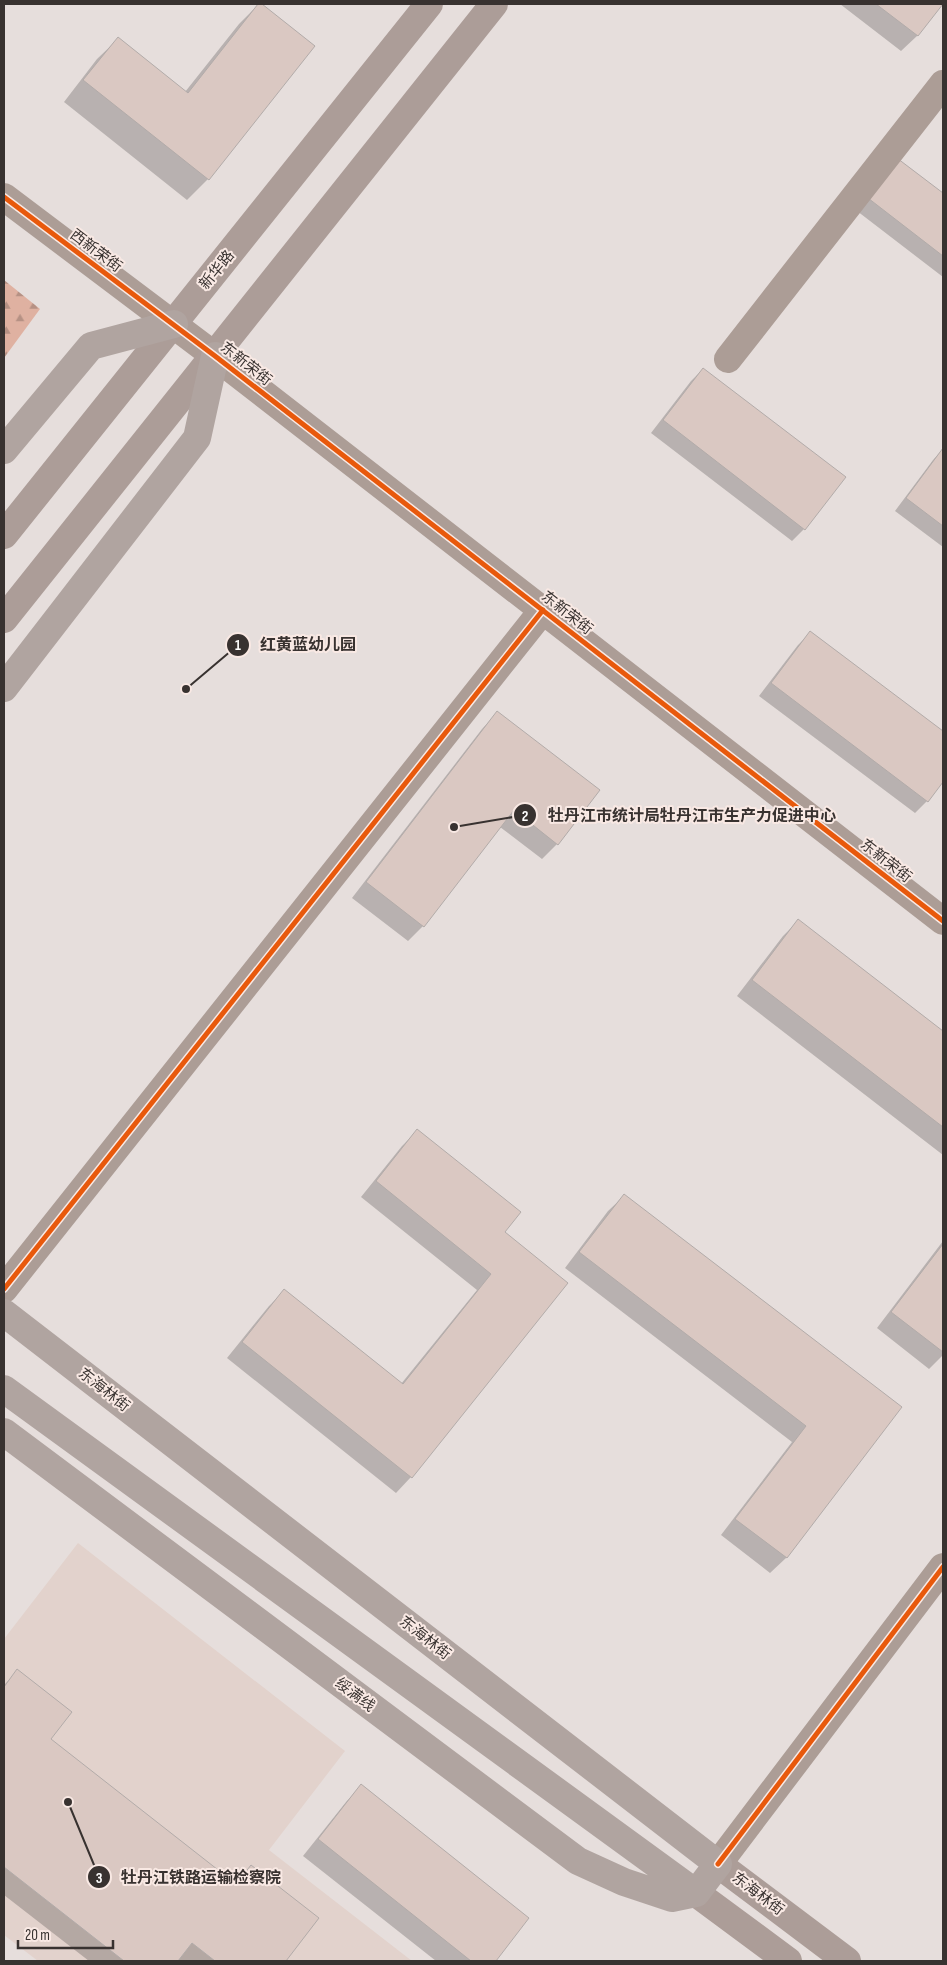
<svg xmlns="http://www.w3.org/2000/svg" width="947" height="1965" viewBox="0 0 947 1965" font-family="'Sofia Sans Condensed','Noto Sans SC',sans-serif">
<defs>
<pattern id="forest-firs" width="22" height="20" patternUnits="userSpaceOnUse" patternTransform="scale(1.25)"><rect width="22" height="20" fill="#dfb1a1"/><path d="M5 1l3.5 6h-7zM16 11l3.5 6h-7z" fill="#b69184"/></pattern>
</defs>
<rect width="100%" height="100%" fill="#e6dedc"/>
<path fill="#e2d2cc" d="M78,1543L345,1751L269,1850L412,1961H38L4,1935V1639Z"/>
<path fill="url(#forest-firs)" d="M4,280L40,309L4,358Z"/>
<path fill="#0003" d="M259,4L314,46L208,179L187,200L64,102L97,59L118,39L185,92L239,24Z
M840,4H942L917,36L901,51Z
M886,150L943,194V277L844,201Z
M703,369L804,529L792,541L651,433L691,381Z
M943,449V547L895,511L933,460Z
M810,633L943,733V780L927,801L915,813L759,696L798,645Z
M497,713L557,844L542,859L500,827L423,926L408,941L352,898L482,729Z
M798,921L943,1032V1155L737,996L783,936Z
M417,1131L503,1233L566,1283L411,1477L396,1493L227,1358L269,1306L284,1291L401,1384L477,1290L361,1197L402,1146Z
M624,1196L900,1407L786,1558L770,1573L721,1535L792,1442L565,1268L608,1211Z
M943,1241V1355L929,1369L877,1328Z
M18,1671L49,1739L234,1884L251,1867L318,1919L285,1961H180L178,1959L176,1961H89L4,1895V1685Z
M361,1786L528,1918L494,1961H436L303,1856L346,1802Z"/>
<path fill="#dac8c2" stroke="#b2aba9" d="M258,4H262L315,46L209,180L83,80L118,37L188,93Z
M876,4H943L918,36Z
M885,149L943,193V256L855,188Z
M703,368L846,477L805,530L663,420Z
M943,448V526L906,498Z
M810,631L943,731V782L928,802L771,683Z
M497,711L600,790L558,845L514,810L424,927L366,882Z
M798,919L943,1031V1127L752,980Z
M417,1129L521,1212L505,1232L568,1283L412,1478L242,1342L284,1289L403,1384L491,1274L376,1181Z
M624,1194L902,1407L787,1558L735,1519L806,1426L579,1252Z
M943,1244V1352L891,1312Z
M17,1669L72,1712L51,1739L236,1884L251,1865L319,1918L286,1961H215L192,1943L178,1961H124L4,1867V1687Z
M361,1784L529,1918L496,1961H471L318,1839Z"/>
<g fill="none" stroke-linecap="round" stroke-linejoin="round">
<path stroke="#ac9d96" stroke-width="28" d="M4,197L215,356L943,921
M728,359L943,84
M4,1289L543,610
M718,1864L943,1567"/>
<path stroke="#ac9d98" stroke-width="28" d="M4,535L429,4
M4,619L494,4
M718,1864L847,1961
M696,1893L788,1961"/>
<path stroke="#b0a4a0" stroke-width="28" d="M4,450L91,346L174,324
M4,688L197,438L215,356
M4,1313L718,1864L696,1893L672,1898L624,1882L578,1861L4,1432
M4,1389L696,1893"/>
<defs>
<path id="cycleway" d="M4,197L215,356L943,921
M4,1289L543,610
M718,1864L943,1567"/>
</defs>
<use href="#cycleway" stroke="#f9e9e4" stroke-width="8"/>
<use href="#cycleway" stroke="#e8590c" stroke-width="5"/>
</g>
<g text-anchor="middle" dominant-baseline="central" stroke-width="4" stroke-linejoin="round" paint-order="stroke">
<g font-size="15" fill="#383230" stroke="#f9e9e4">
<text transform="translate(96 251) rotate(37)">西新荣街</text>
<text transform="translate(217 270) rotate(-51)">新华路</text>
<text transform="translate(246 364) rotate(38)">东新荣街</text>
<text transform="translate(567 613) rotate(38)">东新荣街</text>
<text transform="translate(886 861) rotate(38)">东新荣街</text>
<text transform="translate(104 1390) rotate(38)">东海林街</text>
<text transform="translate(425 1638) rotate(38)">东海林街</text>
<text transform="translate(355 1695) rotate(37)">绥满线</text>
<text transform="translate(758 1894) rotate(37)">东海林街</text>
</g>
</g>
<path fill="none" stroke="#383230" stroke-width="2" d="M186 689L238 645M454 827L525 815M68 1802L99 1877"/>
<g fill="#383230" stroke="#f9e9e4" stroke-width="2">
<circle cx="186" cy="689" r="5"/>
<circle cx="454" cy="827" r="5"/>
<circle cx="68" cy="1802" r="5"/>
<circle cx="238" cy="645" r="12"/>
<circle cx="525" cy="815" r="12"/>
<circle cx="99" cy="1877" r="12"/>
</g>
<g font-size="15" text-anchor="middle" font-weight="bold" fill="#fff">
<text x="238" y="650">1</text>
<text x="525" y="821">2</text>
<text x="99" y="1883">3</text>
</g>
<g font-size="16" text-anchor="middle" font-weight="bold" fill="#383230" stroke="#f9e9e4" stroke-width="4" stroke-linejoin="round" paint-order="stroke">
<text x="308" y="650">红黄蓝幼儿园</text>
<text x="692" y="821">牡丹江市统计局牡丹江市生产力促进中心</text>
<text x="201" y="1883">牡丹江铁路运输检察院</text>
</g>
<rect width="947" height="1965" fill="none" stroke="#383230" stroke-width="10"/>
<path d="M18 1940v8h95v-8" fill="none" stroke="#383230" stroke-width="2.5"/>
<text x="25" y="1940" font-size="15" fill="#383230" stroke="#f9e9e4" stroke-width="4" paint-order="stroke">20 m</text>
</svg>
